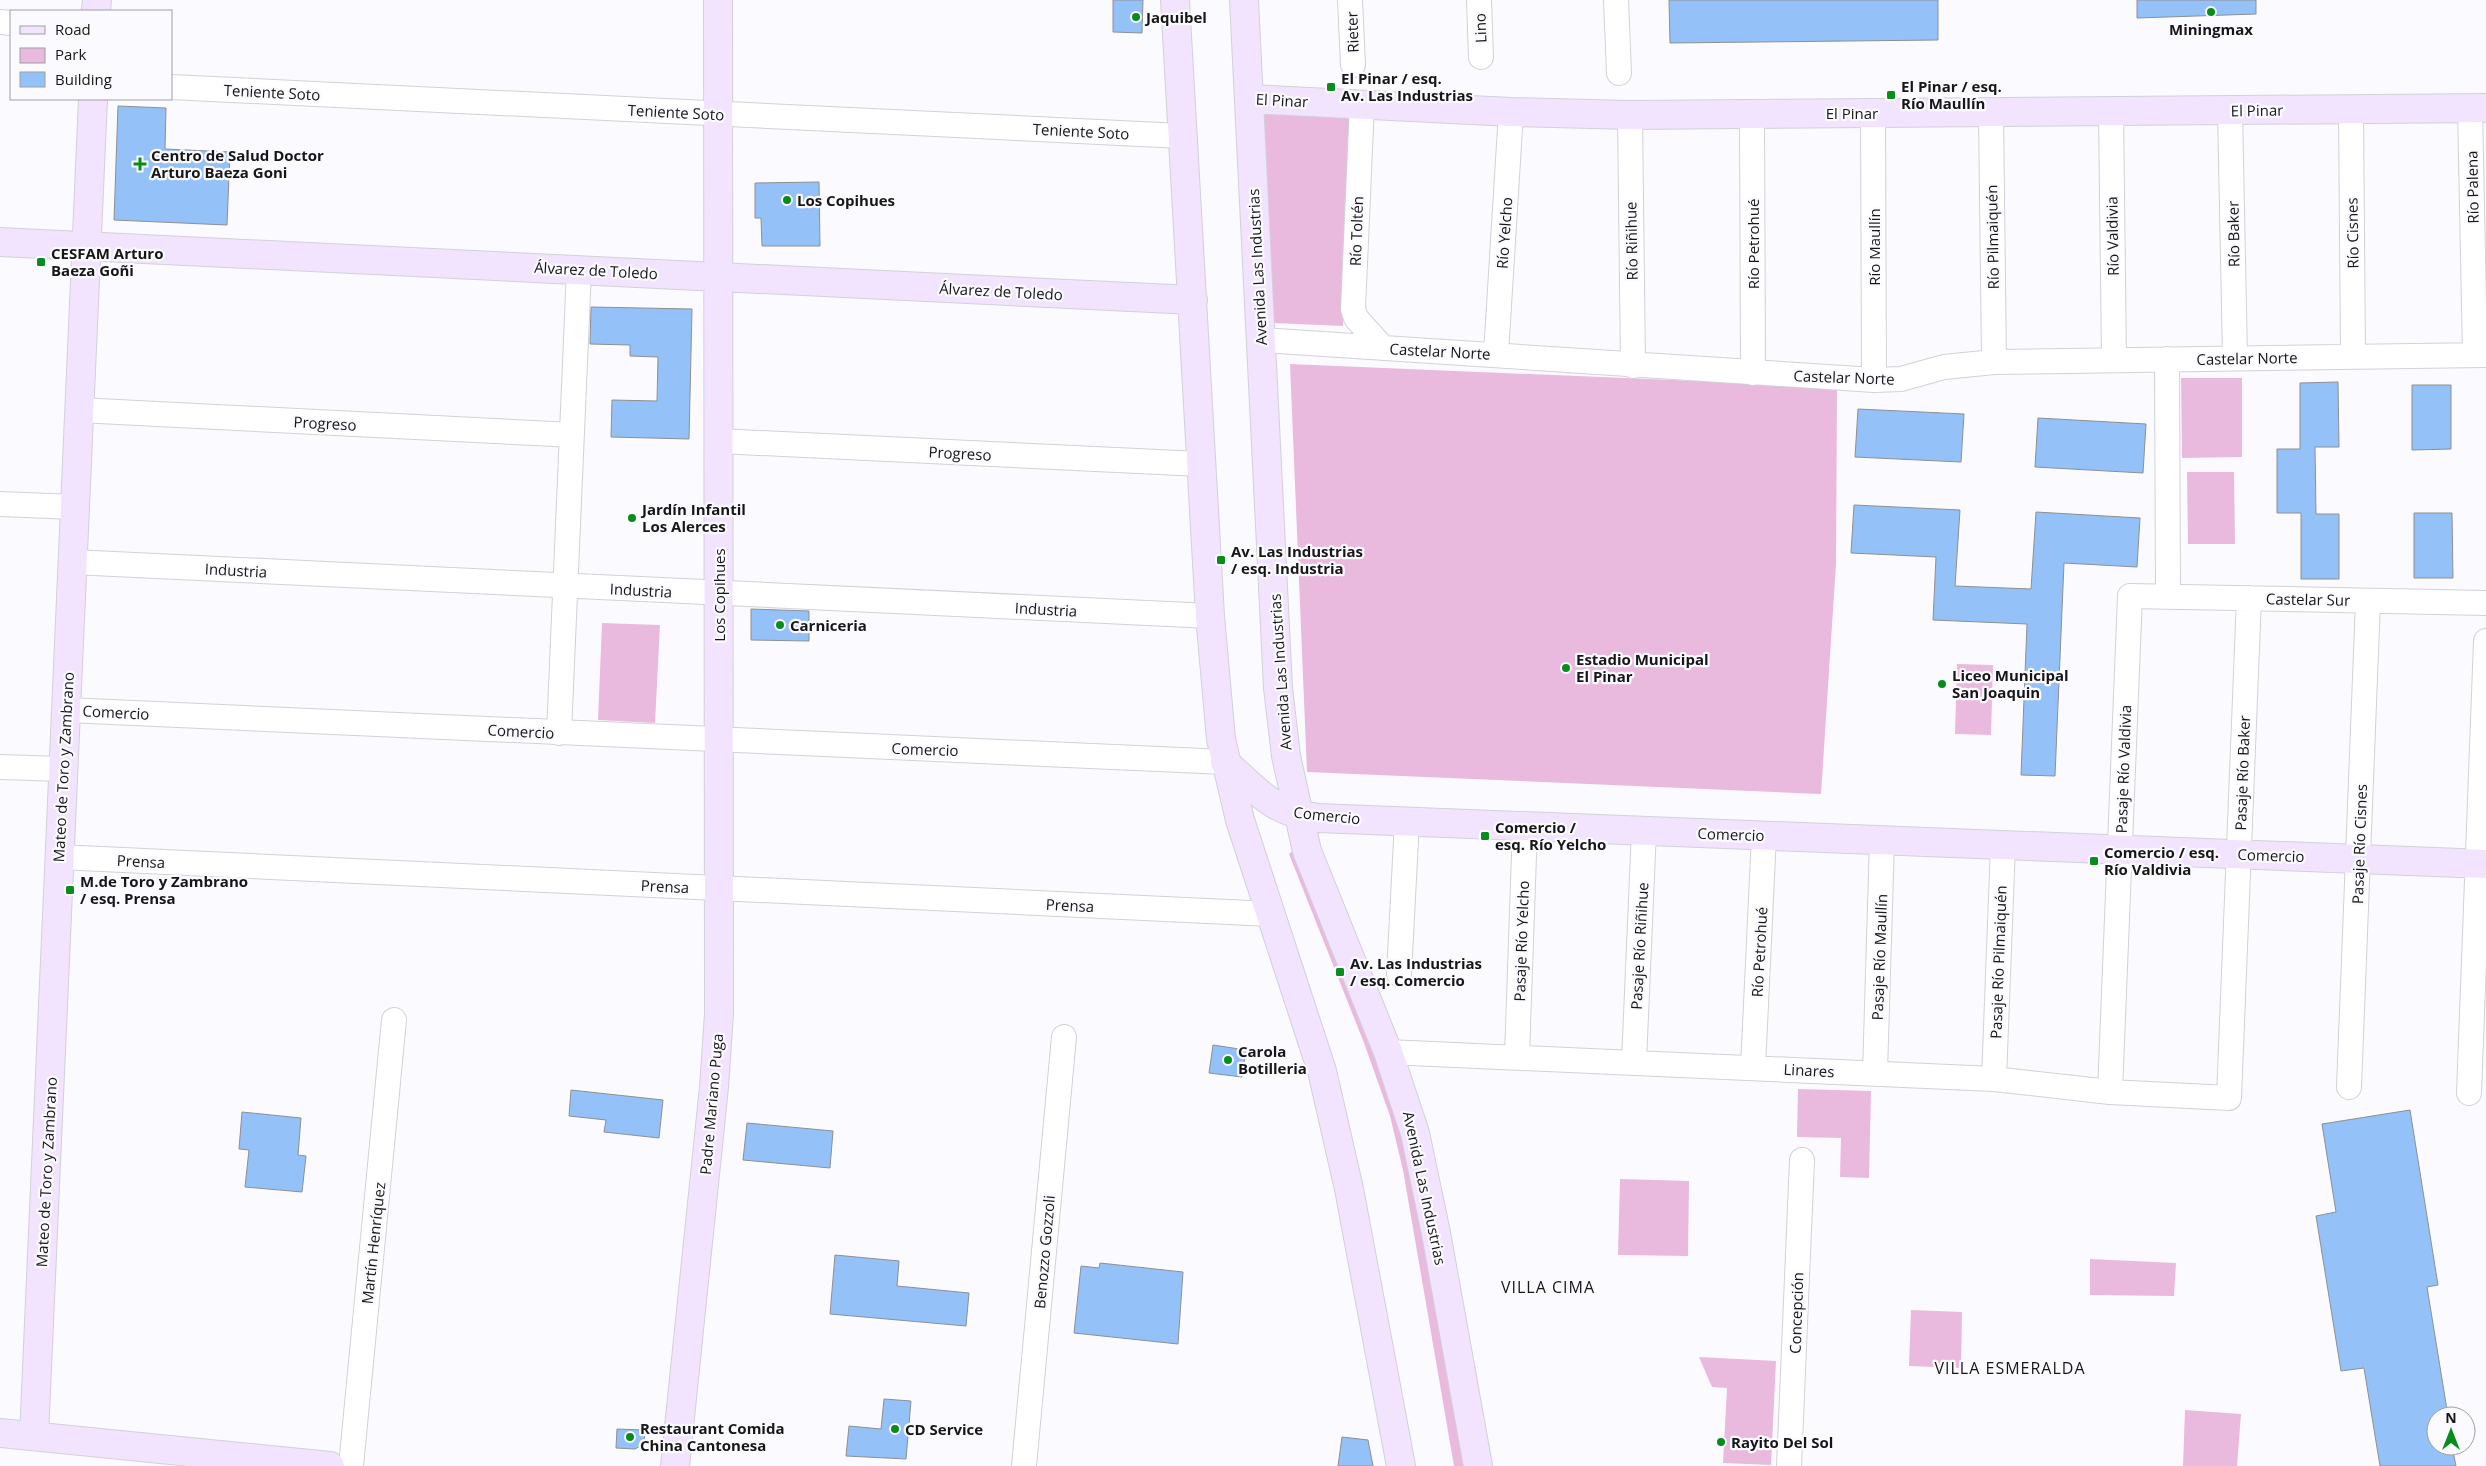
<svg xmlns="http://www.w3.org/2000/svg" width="2486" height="1466" viewBox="0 0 2486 1466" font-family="'Open Sans',sans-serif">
<rect width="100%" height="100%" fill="#fbfbff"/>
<path fill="#e9badd" d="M1255,112L1351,117L1343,326L1273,323Z
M1290,364L1837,387L1836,564L1821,794L1307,772Z
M2181,378H2242V457L2182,458Z
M2187,472H2234L2235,544H2188Z
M602,623L660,625L655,723L598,720Z
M1957,664L1993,665L1991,735L1955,734Z
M1297,847L1397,1103L1467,1466H1454L1403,1170L1390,1116L1364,1043L1289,854Z
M1798,1089L1871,1091L1869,1178L1840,1177L1841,1138L1797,1137Z
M1620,1179L1689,1181L1688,1256L1618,1255Z
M2090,1259L2176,1263L2174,1296L2090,1295Z
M1911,1310L1962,1312L1961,1368L1909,1366Z
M1699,1357L1776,1361L1771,1465L1723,1463L1727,1388L1712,1387Z
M2185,1410L2241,1414L2237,1466H2183Z"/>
<path fill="#94c1f7" stroke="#8c9094" d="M1113,0H1143L1142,33L1113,32Z
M1669,0H1938V40L1670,43Z
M2137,0H2256V14L2137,18Z
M118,106L166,108L165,149L230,152L227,225L114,220Z
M819,182L820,246H762L761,218H755V183Z
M591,307L692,309L689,439L611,437L612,400L657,401L658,357L630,356V345L590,344Z
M2338,382L2339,447H2315L2316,514H2339V579H2301V513H2277V449H2300V383Z
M2412,385H2451V449L2412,450Z
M1858,409L1964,414L1961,462L1855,457Z
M2038,418L2146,424L2143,473L2035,467Z
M1854,505L1960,510L1955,586L2031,589L2036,512L2140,518L2137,567L2064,563L2055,776L2021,775L2027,624L1933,620L1936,557L1851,553Z
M2414,513H2452L2453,578H2414Z
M751,609L809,611V641L751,640Z
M1213,1045L1246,1050L1242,1077L1209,1073Z
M571,1090L663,1100L659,1138L604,1132L606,1120L569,1116Z
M2410,1110L2438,1285L2427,1287L2448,1416H2436V1446H2452L2456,1466H2380L2364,1368L2341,1371L2316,1216L2336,1212L2322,1124Z
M242,1112L301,1118L298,1155L306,1156L302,1192L245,1187L249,1150L239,1149Z
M747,1123L833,1131L830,1168L743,1160Z
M835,1255L899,1261L897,1286L969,1293L966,1326L830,1314Z
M1100,1263L1183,1272L1178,1344L1074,1333L1081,1266L1099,1268Z
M884,1399L911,1401L906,1459L846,1456L849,1426L881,1429Z
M617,1429L645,1430L644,1444L635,1449L616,1448Z
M1342,1437L1368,1440L1373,1466H1338Z"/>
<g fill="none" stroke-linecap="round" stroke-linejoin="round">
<defs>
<path id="street" d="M1350,0L1353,65
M1479,0L1481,57
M1616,0L1619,73
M0,22L11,23
M171,87L1182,136
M1362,104L1353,309L1356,318L1383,348
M2470,108L2475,355
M2351,109L2353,357
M2230,110L2235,358
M2111,111L2114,360
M1991,112L1994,362
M1873,113L1874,380
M1752,114L1753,373
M1630,115L1633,366
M1261,340L1874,380L1901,379L1944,367L1994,362L2486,355
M1496,354L1511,112
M2167,359L2168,596
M79,410L572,435
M719,441L1201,464
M0,504L75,507
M72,562L1210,616
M66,710L1225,762
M559,733L579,270
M0,767L63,769
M59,857L1271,914
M1399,974L1407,821
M1388,1052L1994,1079L2110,1092L2229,1098L2249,598
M1517,1056L1525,826
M1634,1062L1644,830
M1753,1068L1764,835
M1875,1073L1882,840
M1994,1079L2003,845
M2349,1087L2368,601
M2110,1092L2130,596L2486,603
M2469,1093L2486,641
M351,1466L394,1020
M1024,1466L1064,1037
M1789,1466L1802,1160"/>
<path id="secondary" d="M1175,0L1210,616L1221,739L1240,820L1322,1071L1349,1189L1401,1466
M1244,0L1278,688L1286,756L1307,851L1388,1052L1415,1133L1436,1233L1478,1466
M96,11L97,0
M1249,99L1511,112L1630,115L2486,108
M0,242L1193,300
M1225,762C1257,791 1273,813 1318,818L2486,864
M0,1433L330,1466
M34,1436L93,99
M675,1466L714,1087L719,1014L718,0"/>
</defs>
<use href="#street" stroke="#d1d1d7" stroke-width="26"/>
<use href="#secondary" stroke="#d1d1d7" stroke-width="30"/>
<use href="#street" stroke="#fff" stroke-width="24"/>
<use href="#secondary" stroke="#f2e3ff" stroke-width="28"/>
</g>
<g fill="#088d1c" stroke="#fbfbff" stroke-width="2">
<circle cx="2211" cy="12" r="5"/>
<circle cx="1136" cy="17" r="5"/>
<rect x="1326" y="82" width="10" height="10" rx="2.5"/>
<rect x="1886" y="90" width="10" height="10" rx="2.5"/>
<path d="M137.5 156.5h5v5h5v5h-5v5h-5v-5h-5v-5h5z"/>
<circle cx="787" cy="200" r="5"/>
<rect x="36" y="257" width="10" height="10" rx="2.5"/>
<circle cx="632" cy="518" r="5"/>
<rect x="1216" y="555" width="10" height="10" rx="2.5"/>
<circle cx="780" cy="625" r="5"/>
<circle cx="1566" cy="668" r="5"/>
<circle cx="1942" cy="684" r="5"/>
<rect x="1480" y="831" width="10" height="10" rx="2.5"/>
<rect x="2089" y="856" width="10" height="10" rx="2.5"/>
<rect x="65" y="885" width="10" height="10" rx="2.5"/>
<rect x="1335" y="967" width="10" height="10" rx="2.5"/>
<circle cx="1228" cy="1060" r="5"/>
<circle cx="895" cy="1429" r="5"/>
<circle cx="630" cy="1437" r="5"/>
<circle cx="1721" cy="1442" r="5"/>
</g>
<g text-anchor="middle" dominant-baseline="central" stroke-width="4.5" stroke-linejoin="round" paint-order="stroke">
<g font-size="15" font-weight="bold" fill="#161618" stroke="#fbfbff" text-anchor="start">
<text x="1146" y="17">Jaquibel</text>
<text x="2211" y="29" text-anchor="middle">Miningmax</text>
<text x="1341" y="78">El Pinar / esq.<tspan x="1341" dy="17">Av. Las Industrias</tspan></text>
<text x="1901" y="86">El Pinar / esq.<tspan x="1901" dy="17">Río Maullín</tspan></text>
<text x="151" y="155">Centro de Salud Doctor<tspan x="151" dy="17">Arturo Baeza Goni</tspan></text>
<text x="797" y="200">Los Copihues</text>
<text x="51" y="253">CESFAM Arturo<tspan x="51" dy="17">Baeza Goñi</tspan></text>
<text x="642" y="509">Jardín Infantil<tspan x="642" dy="17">Los Alerces</tspan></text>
<text x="1231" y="551">Av. Las Industrias<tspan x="1231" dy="17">/ esq. Industria</tspan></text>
<text x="790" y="625">Carniceria</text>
<text x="1576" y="659">Estadio Municipal<tspan x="1576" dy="17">El Pinar</tspan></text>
<text x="1952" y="675">Liceo Municipal<tspan x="1952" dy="17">San Joaquin</tspan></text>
<text x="1495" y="827">Comercio /<tspan x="1495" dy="17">esq. Río Yelcho</tspan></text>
<text x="2104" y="852">Comercio / esq.<tspan x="2104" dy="17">Río Valdivia</tspan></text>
<text x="80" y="881">M.de Toro y Zambrano<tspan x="80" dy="17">/ esq. Prensa</tspan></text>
<text x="1350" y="963">Av. Las Industrias<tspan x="1350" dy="17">/ esq. Comercio</tspan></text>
<text x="1238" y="1051">Carola<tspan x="1238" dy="17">Botilleria</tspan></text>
<text x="640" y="1428">Restaurant Comida<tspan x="640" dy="17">China Cantonesa</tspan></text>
<text x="905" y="1429">CD Service</text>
<text x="1731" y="1442">Rayito Del Sol</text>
</g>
<g font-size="15" fill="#161618" stroke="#fbfbff">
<text transform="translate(1480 28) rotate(-92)">Lino</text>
<text transform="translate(1352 32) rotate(-92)">Rieter</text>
<text transform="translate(272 92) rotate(3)">Teniente Soto</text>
<text transform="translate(1282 100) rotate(3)">El Pinar</text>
<text transform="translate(2257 110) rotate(-1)">El Pinar</text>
<text transform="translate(676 112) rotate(3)">Teniente Soto</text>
<text x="1852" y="113">El Pinar</text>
<text transform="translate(1081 131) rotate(3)">Teniente Soto</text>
<text transform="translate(2472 187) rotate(-91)">Río Palena</text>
<text transform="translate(1356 231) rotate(-88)">Río Toltén</text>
<text transform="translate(1504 233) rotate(-86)">Río Yelcho</text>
<text transform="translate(2352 233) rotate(-91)">Río Cisnes</text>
<text transform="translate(2233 234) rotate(-91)">Río Baker</text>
<text transform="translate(2112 236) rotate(-91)">Río Valdivia</text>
<text transform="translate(1992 237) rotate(-91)">Río Pilmaiquén</text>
<text transform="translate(1631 241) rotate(-91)">Río Riñihue</text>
<text transform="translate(1753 244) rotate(-90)">Río Petrohué</text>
<text transform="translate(1874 247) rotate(-90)">Río Maullín</text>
<text transform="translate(1257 267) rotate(-93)">Avenida Las Industrias</text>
<text transform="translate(596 270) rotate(3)">Álvarez de Toledo</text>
<text transform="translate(1001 291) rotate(3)">Álvarez de Toledo</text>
<text transform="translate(1440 351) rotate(3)">Castelar Norte</text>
<text transform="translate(2247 358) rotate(-1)">Castelar Norte</text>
<text transform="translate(1844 377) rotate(2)">Castelar Norte</text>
<text transform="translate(325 423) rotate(3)">Progreso</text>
<text transform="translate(960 453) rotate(3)">Progreso</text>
<text transform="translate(236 570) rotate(3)">Industria</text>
<text transform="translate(641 590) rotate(3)">Industria</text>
<text transform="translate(719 595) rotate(-90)">Los Copihues</text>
<text transform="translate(2308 599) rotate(1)">Castelar Sur</text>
<text transform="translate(1046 609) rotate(3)">Industria</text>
<text transform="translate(1280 672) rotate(-94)">Avenida Las Industrias</text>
<text transform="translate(116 712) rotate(3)">Comercio</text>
<text transform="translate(521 731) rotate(3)">Comercio</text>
<text transform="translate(925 749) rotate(2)">Comercio</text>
<text transform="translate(63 767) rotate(-87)">Mateo de Toro y Zambrano</text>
<text transform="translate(2123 769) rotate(-88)">Pasaje Río Valdivia</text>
<text transform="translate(2242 773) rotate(-88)">Pasaje Río Baker</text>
<text transform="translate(1327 815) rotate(6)">Comercio</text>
<text transform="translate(1731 834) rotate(2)">Comercio</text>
<text transform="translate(2359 844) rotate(-88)">Pasaje Río Cisnes</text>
<text transform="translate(2271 855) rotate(2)">Comercio</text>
<text transform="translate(141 861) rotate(3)">Prensa</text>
<text transform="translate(665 886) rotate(3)">Prensa</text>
<text transform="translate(1070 905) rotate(3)">Prensa</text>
<text transform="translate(1521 941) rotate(-88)">Pasaje Río Yelcho</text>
<text transform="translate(1639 946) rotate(-87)">Pasaje Río Riñihue</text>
<text transform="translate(1759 952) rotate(-87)">Río Petrohué</text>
<text transform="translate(1879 957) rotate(-88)">Pasaje Río Maullín</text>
<text transform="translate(1998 962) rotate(-88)">Pasaje Río Pilmaiquén</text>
<text transform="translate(1809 1070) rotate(3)">Linares</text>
<text transform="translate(711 1104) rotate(-85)">Padre Mariano Puga</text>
<text transform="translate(46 1172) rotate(-87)">Mateo de Toro y Zambrano</text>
<text transform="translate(1425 1188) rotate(78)">Avenida Las Industrias</text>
<text transform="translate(373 1243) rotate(-84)">Martín Henríquez</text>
<text transform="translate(1044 1252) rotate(-85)">Benozzo Gozzoli</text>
<text transform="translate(1796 1313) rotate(-88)">Concepción</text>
</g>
<g font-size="16" letter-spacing="1" fill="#161618" stroke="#fbfbff">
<text x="1548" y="1287">VILLA CIMA</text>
<text x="2010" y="1368">VILLA ESMERALDA</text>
</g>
</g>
<rect x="10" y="10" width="162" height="90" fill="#fbfbff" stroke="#9f9fa3"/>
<rect x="20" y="26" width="25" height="8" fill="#f2e3ff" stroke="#9f9fa3"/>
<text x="55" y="35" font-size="15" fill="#161618">Road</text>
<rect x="20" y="48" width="25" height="15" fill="#e9badd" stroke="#9f9fa3"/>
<text x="55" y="60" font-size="15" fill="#161618">Park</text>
<rect x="20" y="72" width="25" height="15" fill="#94c1f7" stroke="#9f9fa3"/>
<text x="55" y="85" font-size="15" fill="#161618">Building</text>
<g transform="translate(2451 1431)"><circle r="24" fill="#fbfbff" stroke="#9f9fa3"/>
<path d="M0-4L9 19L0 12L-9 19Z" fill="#088d1c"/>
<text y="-8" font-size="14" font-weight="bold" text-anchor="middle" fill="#161618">N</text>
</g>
</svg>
